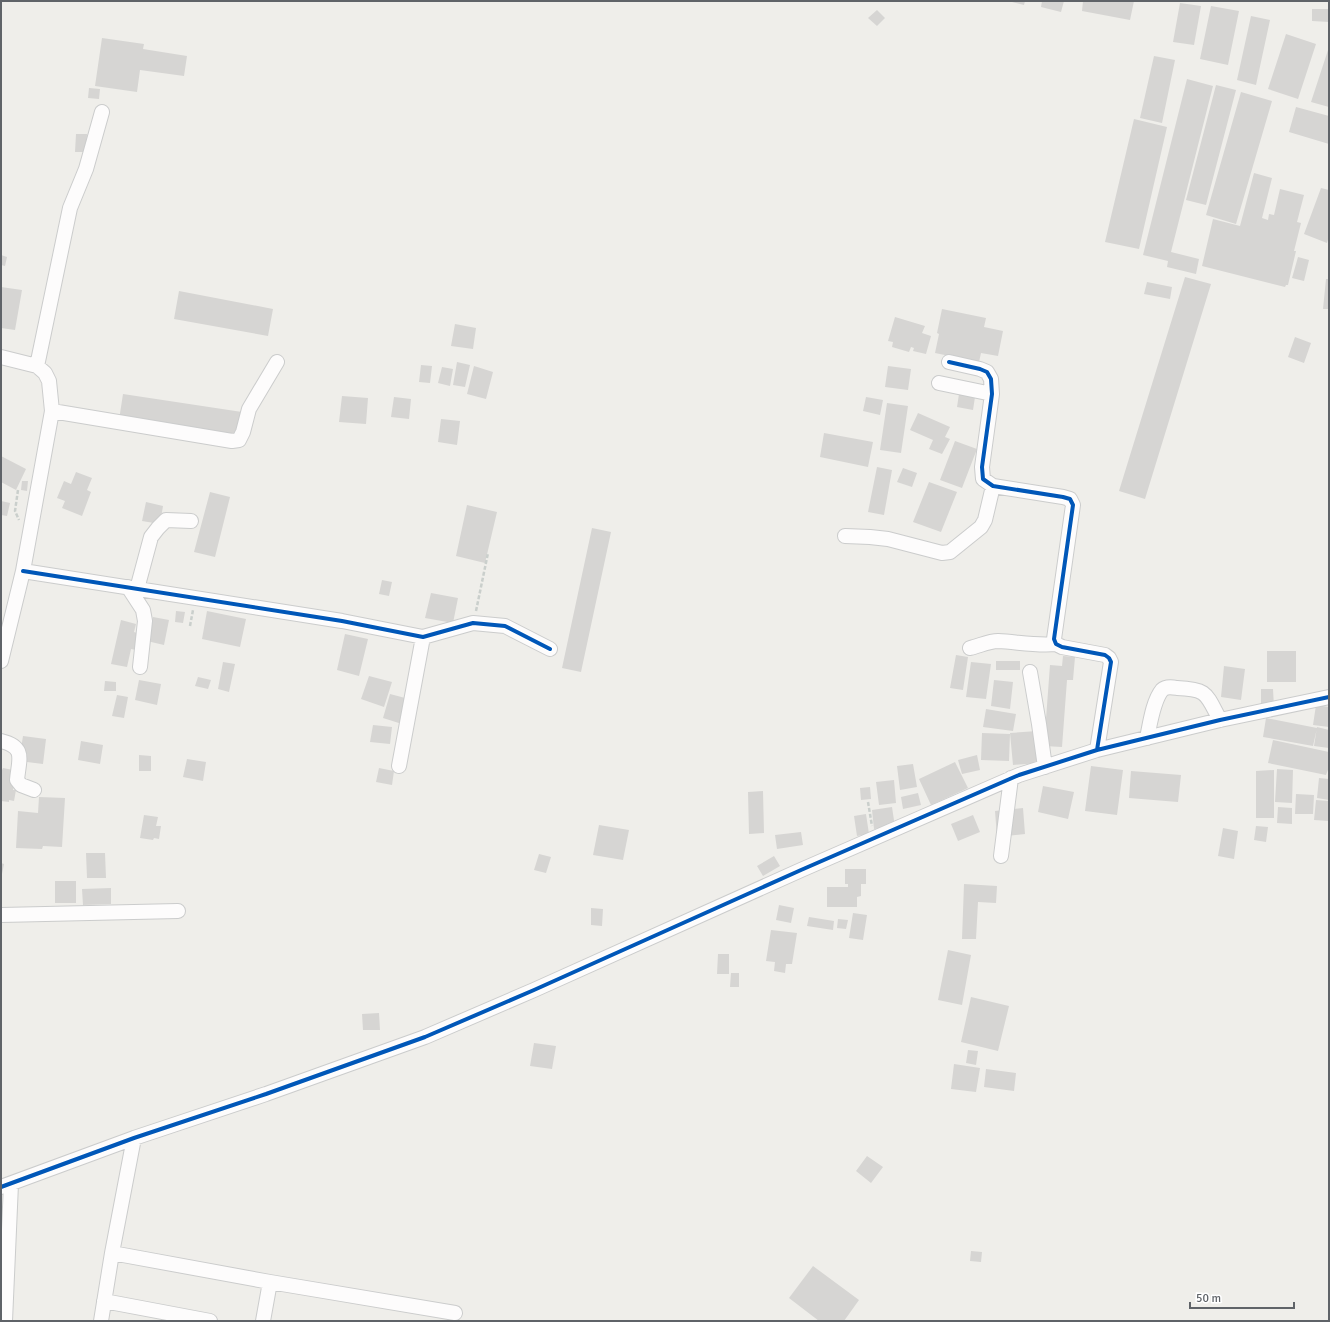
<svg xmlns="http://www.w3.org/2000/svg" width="1330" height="1322" viewBox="0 0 1330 1322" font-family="Signika,sans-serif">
<rect width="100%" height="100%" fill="#efeeea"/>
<path fill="#d6d5d3" d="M1008,1H1025L1024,5Z
M1042,1H1064L1061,12L1041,7Z
M1083,1H1134L1130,20L1082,11Z
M1180,3L1201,6L1194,45L1173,42Z
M1211,6L1239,11L1228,65L1200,59Z
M1312,9H1329V22L1312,21Z
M877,10L885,18L877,26L868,18Z
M1251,16L1270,20L1256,85L1237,80Z
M1286,34L1316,44L1298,99L1268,89Z
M102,38L144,44L143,49L187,56L184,76L140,70L137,92L95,86Z
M1329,47V107L1311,102Z
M1154,56L1175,60L1162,123L1140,118Z
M1187,79L1213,86L1171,252L1199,259L1196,274L1167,267L1168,261L1143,255Z
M1216,85L1236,90L1206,205L1186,200Z
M89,88L100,89L99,99L88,98Z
M1241,92L1272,101L1236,224L1206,215Z
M1296,107L1329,116V144L1289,132Z
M1134,119L1167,127L1139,249L1105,242Z
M76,134H87L86,152H75Z
M1254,173L1272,178L1262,218L1268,220L1269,214L1274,215L1280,189L1304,195L1297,222L1301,223L1294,251H1296L1288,285H1286L1285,287L1202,266L1213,219L1240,226Z
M1321,188L1329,190V236L1327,243L1304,234Z
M1,255L7,257L5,266L1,265Z
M1298,257L1309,260L1304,281L1292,278Z
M1185,277L1211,284L1145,499L1119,491Z
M1326,279H1329V309H1323Z
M1147,282L1172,287L1170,299L1144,294Z
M1,287L22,290L15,330L1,328Z
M179,291L273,309L268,336L174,319Z
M942,309L986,318L984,327L1003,331L998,356L981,353L979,362L935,353L939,334L937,333Z
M895,317L925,326L922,333L931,336L926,354L913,351L914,348L911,347L909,352L892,347L893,342L888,341Z
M455,324L476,328L473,349L451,346Z
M1295,337L1311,343L1304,363L1288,357Z
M457,362L470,365L465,387L453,385Z
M421,365L432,366L430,383L419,382Z
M474,366L493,372L486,399L467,394Z
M888,366L911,369L908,390L885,387Z
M442,367L453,369L450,386L438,383Z
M123,394L242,412L238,438L119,420Z
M959,394L975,397L973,410L957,407Z
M342,396L368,398L366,424L339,422Z
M394,397L411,399L409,419L391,417Z
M866,397L883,400L880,415L863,411Z
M887,403L908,406L901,453L880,450Z
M918,413L950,427L945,437L950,439L942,454L929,449L933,440L910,430Z
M441,419L460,421L457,445L438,442Z
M824,433L873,442L868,467L820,457Z
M955,441L977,449L962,488L940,480Z
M1,456L26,469L16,490L1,482Z
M877,467L892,470L884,515L868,512Z
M903,468L917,473L912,487L897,482Z
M76,472L92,478L87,490L91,492L82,516L62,508L65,501L57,498L64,481L71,484Z
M22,481H28L27,491L21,490Z
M929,482L957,492L941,532L913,522Z
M210,492L230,497L215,557L194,552Z
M1,501L10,503L7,516L1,515Z
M146,502L163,506L160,524L142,521Z
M467,505L497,512L485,563L456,556Z
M592,528L611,532L581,672L562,668Z
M382,580L392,582L389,596L379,594Z
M431,593L458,598L453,623L425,618Z
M176,611L185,612L183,623L175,622Z
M207,611L246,619L240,647L202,639Z
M153,617L169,620L164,645L147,641Z
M121,620L136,624L134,632L140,634L136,650L131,649L127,667L111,664Z
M345,634L368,639L359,676L337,670Z
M1267,651H1296V682H1267Z
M956,655L968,657L963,690L950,688Z
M1063,656L1075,657L1073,680H1067L1062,747L1044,746L1050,665L1062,666Z
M996,661H1020V670H996Z
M223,662L235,664L229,692L218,689Z
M971,662L991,664L986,699L966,697Z
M1224,666L1245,669L1241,700L1221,697Z
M369,676L392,682L384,707L361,699Z
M198,677L211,680L208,689L195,686Z
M139,680L161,684L157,705L135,700Z
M994,680L1013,682L1010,709L991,706Z
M105,681L116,682V691H104Z
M1261,689H1273L1274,707L1261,708Z
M390,694L409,699L402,724L383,718Z
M117,695L128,697L124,718L112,716Z
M1316,705L1329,707V727L1313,725Z
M986,709L1016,714L1013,731L983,727Z
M1266,718L1317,728L1313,746L1263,737Z
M373,725L392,727L390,744L370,742Z
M1317,727L1329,730V748L1314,746Z
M1037,731L1039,763L1013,765L1010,733Z
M982,733L1010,734L1009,761L981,760Z
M23,736L46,739L43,764L19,761Z
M1273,740L1329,752V767L1326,775L1268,763Z
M81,741L103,745L100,764L78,760Z
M139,755L151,756V771H139Z
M977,755L980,770L962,774L958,760Z
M187,759L206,762L203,781L183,777Z
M955,762L968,788L931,805L919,779Z
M913,764L917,787L900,790L897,766Z
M1091,766L1123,770L1117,815L1085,811Z
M3,768L13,770L15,778L13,790H16L14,801L9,800V802L1,801V772Z
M379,768L394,771L392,785L376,782Z
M1277,769L1293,770L1292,803L1275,802Z
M1274,770V818H1256V771Z
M1131,771L1181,775L1178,802L1129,798Z
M1319,778L1329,779V800L1317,798Z
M894,780L896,803L879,805L876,782Z
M1043,786L1074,792L1068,819L1038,812Z
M870,787L871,799L861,800L860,788Z
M763,791L764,833L749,834L748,792Z
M918,793L921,805L903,809L901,797Z
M1296,794L1314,795L1313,814H1295Z
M39,797L65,798L62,847L43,846L42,849L16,848L18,811L38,813Z
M1316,800L1329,801V821L1314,820Z
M892,807L895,827L874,829L872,810Z
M1278,807L1292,808V824L1277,823Z
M1023,808L1025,834L997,837L995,811Z
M866,814L869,834L857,836L854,816Z
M144,815L158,817L156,826H161L159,839L154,838L153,840L140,838Z
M973,815L980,832L958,841L951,824Z
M599,825L629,830L623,860L593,855Z
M1256,826L1268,827L1266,842L1254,840Z
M1223,828L1238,831L1234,859L1218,856Z
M801,832L803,845L777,849L775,835Z
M86,853H105L106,878H87Z
M539,854L551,857L546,873L534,870Z
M774,856L780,866L763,876L757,866Z
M1,863L4,864L2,874H1Z
M845,869H866V884H861V896L857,897V907H827V887H848V884H845Z
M55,881H76V903H55Z
M964,884L997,886L996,903L978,902L976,939H962Z
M111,888V904L83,905L82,889Z
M779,905L794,908L791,923L776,920Z
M591,908L603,909L602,926L591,925Z
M853,913L867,915L863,940L849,938Z
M809,917L834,921L833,930L807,926Z
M838,919L848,920L846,929L837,928Z
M771,930L797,933L792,964H786L785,973L774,971L775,962L766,961Z
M948,950L971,955L962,1005L938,1000Z
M718,954H729V974H717Z
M731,973H739V987H730Z
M971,997L1009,1006L998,1051L961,1042Z
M379,1013L380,1030H363L362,1014Z
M534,1043L556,1046L552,1069L530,1066Z
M968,1050L978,1051L976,1065L966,1063Z
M954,1064L980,1068L976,1092L951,1089Z
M986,1069L1016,1073L1014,1091L984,1087Z
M867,1156L883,1167L871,1183L856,1171Z
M971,1251L982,1252L981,1262L970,1261Z
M813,1266L859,1300L844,1321H819L789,1298Z"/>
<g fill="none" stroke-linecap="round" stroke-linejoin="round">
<defs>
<path id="minor" d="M1,357L37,366L45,373L49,381L52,411L23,571L1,661
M949,362L980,369L987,372L991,379L992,394L982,467L983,479L993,486L1063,497L1070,499L1073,505L1054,639L1056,644L1062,647L1105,655L1109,658L1111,662L1097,750
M37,366L70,208L86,169L102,112
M939,383L992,394
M52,411L232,441L239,440L243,432L249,409L277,362
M845,536L870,537L888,539L942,553L950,552L981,527L985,520L993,486
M23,571L342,621L423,637L473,623L505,626L550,649
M128,587L143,610L145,621L140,667
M137,589L151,537L158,528L166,520L191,521
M970,648C979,646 989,641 998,641C1018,642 1036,646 1056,644
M1030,672L1039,724L1045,767
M1147,738C1150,724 1153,701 1162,690C1166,686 1172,687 1177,688C1208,689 1206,694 1220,720
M1,741C26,747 19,759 17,780L21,785L34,790
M399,766L423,637
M1001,856L1011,778
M1,915L178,911
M1,1187L134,1138L266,1094L425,1037L534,990L801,870L1019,775L1097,750L1220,720L1329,697
M112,1253L270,1282L455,1313
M104,1301L210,1321
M5,1321L11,1184
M101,1321L112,1253L134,1138
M263,1321L270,1282"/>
</defs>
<use href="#minor" stroke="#cbcccc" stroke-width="16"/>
<path stroke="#cacfcc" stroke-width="2.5" stroke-dasharray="4 2" stroke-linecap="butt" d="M18,490L15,511L19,520
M476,611L488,553
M190,626L193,610
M868,802L872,826"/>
<use href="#minor" stroke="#fdfcfc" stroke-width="14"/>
<defs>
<path id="cycleway" d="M949,362L980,369L987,372L991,379L992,394L982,467L983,479L993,486L1063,497L1070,499L1073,505L1054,639L1056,644L1062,647L1105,655L1109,658L1111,662L1097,750
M23,571L342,621L423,637L473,623L505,626L550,649
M1,1187L134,1138L266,1094L425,1037L534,990L801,870L1019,775L1097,750L1220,720L1329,697"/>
</defs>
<use href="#cycleway" stroke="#fff" stroke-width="6"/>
<use href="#cycleway" stroke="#0057b8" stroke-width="4"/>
</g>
<rect width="1330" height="1322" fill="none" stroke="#5f6368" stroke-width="4"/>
<path d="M1190 1302v6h104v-6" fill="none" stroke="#5f6368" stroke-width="2"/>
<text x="1196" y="1302" font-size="12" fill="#5f6368" stroke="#ffffff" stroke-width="3" paint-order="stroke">50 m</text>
</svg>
